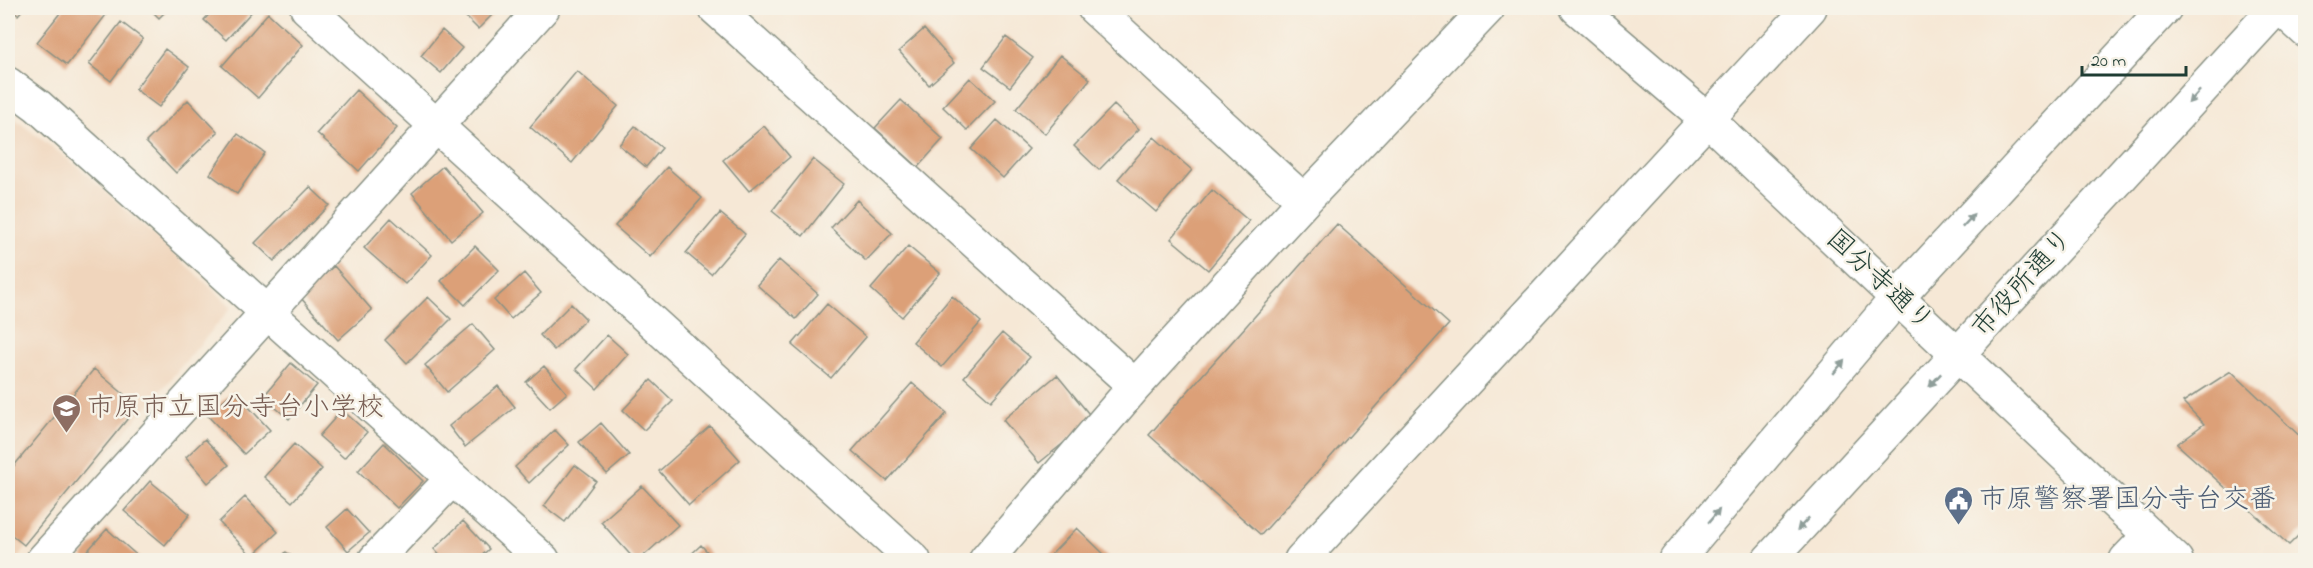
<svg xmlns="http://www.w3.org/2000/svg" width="2313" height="568" viewBox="0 0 2313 568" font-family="'Indie Flower','Klee One',sans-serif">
<rect width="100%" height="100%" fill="#f7f3e8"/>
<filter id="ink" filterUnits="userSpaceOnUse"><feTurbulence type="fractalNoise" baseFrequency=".0167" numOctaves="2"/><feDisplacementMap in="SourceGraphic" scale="12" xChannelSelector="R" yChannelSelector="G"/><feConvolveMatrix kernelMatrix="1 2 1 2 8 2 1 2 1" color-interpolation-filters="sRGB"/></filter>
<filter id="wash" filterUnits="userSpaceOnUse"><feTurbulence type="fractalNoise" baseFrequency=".008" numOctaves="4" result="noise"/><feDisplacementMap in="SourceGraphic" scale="24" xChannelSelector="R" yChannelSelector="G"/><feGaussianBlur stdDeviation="1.35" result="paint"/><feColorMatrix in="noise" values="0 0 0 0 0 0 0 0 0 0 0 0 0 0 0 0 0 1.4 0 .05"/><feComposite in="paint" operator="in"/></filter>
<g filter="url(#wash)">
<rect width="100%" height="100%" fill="#f6e8d6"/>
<path fill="#f0d5bc" d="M8,114L81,169L232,307L16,560H8Z"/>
<g id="blocks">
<path fill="#dca078" d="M8,8H24L18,15Z
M64,8H96L106,15L67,65L37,42Z
M149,8H169L159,18Z
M215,8H255L226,40L204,20Z
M457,8H499L478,29Z
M268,13L303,45L258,98L222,66Z
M121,22L143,39L111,81L89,64Z
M924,29L954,63L929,85L899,51Z
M442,30L462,48L441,73L421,56Z
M1006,37L1033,58L1010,87L983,67Z
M165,49L189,67L159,107L135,89Z
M1060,55L1090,79L1045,134L1016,109Z
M577,71L618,106L572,163L530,127Z
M970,78L995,101L967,130L943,107Z
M356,90L397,128L359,171L317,133Z
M188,100L218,132L176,173L146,142Z
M901,100L943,139L918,167L875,128Z
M1114,105L1139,129L1099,170L1074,146Z
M997,120L1029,149L1003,178L971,149Z
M635,126L662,148L646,167L619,145Z
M764,126L790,157L749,191L723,160Z
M238,134L265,153L237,194L210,174Z
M1154,137L1192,170L1156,212L1118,179Z
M813,159L844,184L803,236L772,211Z
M443,166L483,213L451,240L412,193Z
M667,167L702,198L650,257L615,226Z
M310,187L329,205L274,261L255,243Z
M1212,190L1249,221L1208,270L1171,239Z
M857,200L892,233L866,261L831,228Z
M720,213L745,234L711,274L686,253Z
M391,218L432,255L405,284L364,248Z
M1337,224L1449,324L1261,535L1149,435Z
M475,246L499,270L465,305L441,281Z
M908,246L940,273L902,317L871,289Z
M779,260L818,294L796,319L757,285Z
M334,266L372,310L338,340L300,297Z
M524,273L541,293L511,319L494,300Z
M952,296L981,322L942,367L913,342Z
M428,297L451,319L407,363L385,340Z
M571,304L586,319L554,350L540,335Z
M827,304L866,337L831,378L792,345Z
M473,324L495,350L447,392L425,365Z
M1002,333L1030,357L991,401L964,377Z
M607,335L628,354L597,389L576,369Z
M291,363L317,385L289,419L263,397Z
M544,366L567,393L550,408L526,382Z
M94,369L138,406L24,545L8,532V473Z
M2231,371L2306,442V528L2289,545L2177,444L2204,424L2183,402Z
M1057,375L1093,419L1039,463L1003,420Z
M651,380L673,401L644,430L623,410Z
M912,383L947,413L887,481L852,451Z
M498,386L515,407L465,447L449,426Z
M234,391L270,430L244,454L207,415Z
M342,410L367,432L344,458L319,436Z
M601,423L629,455L607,474L579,442Z
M710,426L740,460L689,505L659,471Z
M555,430L569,445L529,483L515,467Z
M205,439L229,465L208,483L186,457Z
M384,443L423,481L397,508L358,471Z
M294,444L322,469L292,502L264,477Z
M575,465L596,481L565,522L544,506Z
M150,481L190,514L165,545L124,511Z
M642,486L678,525L639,560H635L601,522Z
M245,497L278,532L252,556L219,522Z
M347,509L369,533L348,551L327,527Z
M463,521L489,549L477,560H444L434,549Z
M1077,528L1110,560H1046Z
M107,529L142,560H86L82,557Z
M701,545L715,560H685Z
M286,552L298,560H279Z"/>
</g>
</g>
<g filter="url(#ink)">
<use href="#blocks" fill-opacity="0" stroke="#8a9285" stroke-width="1.5"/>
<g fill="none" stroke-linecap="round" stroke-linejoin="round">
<defs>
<path id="minor" d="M307,8L914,560
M715,8L1135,386
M1094,8L1304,201
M2281,8L2306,31
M8,84L38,106L543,560
M43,560L543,8
M375,560L452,479
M986,560L1135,386L1304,201L1488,8
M1301,560L1810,8
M2126,560L2149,536"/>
<path id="tertiary" d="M1577,8L1708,120L2176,560
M1676,560L1897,298L2165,8
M1769,560L2276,8"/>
</defs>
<use href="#minor" stroke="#8a9285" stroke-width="36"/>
<use href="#tertiary" stroke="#8a9285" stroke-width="36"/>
<use href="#minor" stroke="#fff" stroke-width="33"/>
<use href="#tertiary" stroke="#fff" stroke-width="33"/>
</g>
<defs><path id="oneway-solid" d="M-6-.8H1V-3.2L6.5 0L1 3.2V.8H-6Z" transform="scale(1.5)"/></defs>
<g fill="#8f9e9a">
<use href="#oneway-solid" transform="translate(2194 97) rotate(132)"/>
<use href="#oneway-solid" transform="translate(1968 221) rotate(-47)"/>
<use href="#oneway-solid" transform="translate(1839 367) rotate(-50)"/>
<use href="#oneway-solid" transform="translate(1935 380) rotate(133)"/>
<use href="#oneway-solid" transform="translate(1714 516) rotate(-50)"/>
<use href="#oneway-solid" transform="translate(1803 524) rotate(133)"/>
</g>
</g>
<defs>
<symbol id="school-pin" viewBox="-11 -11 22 30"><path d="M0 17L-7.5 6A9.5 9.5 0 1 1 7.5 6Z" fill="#8d6e63" stroke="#f7f3e8"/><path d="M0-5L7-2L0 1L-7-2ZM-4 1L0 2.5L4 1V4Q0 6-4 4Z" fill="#fff"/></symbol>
<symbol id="civic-pin" viewBox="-11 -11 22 30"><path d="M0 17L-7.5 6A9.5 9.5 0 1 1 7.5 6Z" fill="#5c6f8a" stroke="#f7f3e8"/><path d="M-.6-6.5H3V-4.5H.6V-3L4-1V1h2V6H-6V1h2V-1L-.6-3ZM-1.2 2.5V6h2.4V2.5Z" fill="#fff"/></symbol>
</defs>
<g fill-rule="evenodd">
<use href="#school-pin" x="50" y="392" width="33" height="45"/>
<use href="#civic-pin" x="1942" y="484" width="33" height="45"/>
</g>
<g text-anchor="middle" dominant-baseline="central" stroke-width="5" stroke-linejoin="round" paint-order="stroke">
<g font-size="27" fill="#1f3d34" stroke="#f7f3e8">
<text transform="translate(1879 281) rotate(43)">国分寺通り</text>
<text transform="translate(2023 284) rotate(-48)">市役所通り</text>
</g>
<g font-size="27" fill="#785e54" stroke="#f7f3e8" text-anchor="start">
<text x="87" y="408">市原市立国分寺台小学校</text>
</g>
<g font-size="27" fill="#4e5e75" stroke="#f7f3e8" text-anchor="start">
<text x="1979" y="500">市原警察署国分寺台交番</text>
</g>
</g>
<rect width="2313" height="568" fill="none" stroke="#f7f3e8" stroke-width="30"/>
<path d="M2082 66v9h104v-9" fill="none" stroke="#1f3d34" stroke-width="3"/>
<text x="2091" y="66" font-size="18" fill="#1f3d34" stroke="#f7f3e8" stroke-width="4.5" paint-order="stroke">20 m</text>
</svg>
